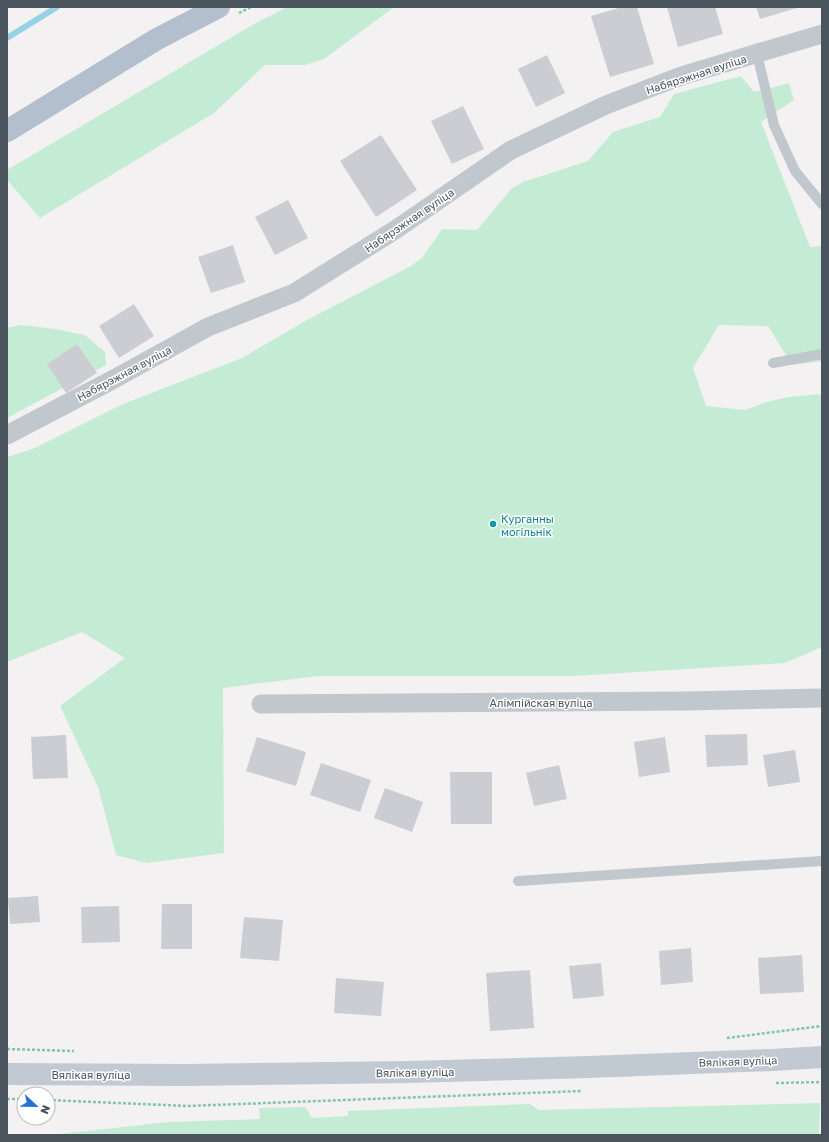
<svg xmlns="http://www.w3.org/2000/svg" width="829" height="1142" viewBox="0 0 829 1142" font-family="'Golos Text',sans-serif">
<rect width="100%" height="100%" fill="#f3f1f1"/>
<path fill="#c4ecd5" d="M287,7H394L324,59L305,65H265L214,113L40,218L7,180V170L254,24Z
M741,76L754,92L789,83L794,100L761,122L810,247L822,246V361L792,365L768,326L719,325L693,368L706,406L745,410L767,402L788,397L822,394V647L785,663L573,676H318L223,688L224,853L146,863L116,855L98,787L60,706L125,658L82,632L7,662V457L35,448L123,404L242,358L307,320L411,266L422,258L442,229L477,230L511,189L523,182L588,161L613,132L660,117L674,94Z
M21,325L55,329L85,335L105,352L106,365L7,418V328Z
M820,1103L819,1135H51L168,1122L260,1119L259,1108L305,1107L312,1118L348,1116V1111L530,1104L539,1110Z"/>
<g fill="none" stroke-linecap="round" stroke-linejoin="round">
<path stroke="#96d2e5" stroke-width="6" d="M7,38L57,7"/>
</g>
<path fill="#cbcdd3" d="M622,7H637L654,64L610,77L591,16Z
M667,7H715L723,34L678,47Z
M756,7H800L760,19Z
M547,55L565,93L536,107L518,69Z
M463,106L484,149L452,164L431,121Z
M381,135L417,190L376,217L340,161Z
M288,200L308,238L275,255L255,217Z
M233,245L245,282L211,293L198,257Z
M134,304L154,336L119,358L99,326Z
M77,344L97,373L66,393L47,364Z
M747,734L748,765L707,767L705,735Z
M66,735L68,778L33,779L31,737Z
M257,737L306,752L296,786L246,771Z
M665,737L670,772L639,777L634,742Z
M795,750L800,782L768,787L763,755Z
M321,763L371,780L360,812L310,795Z
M559,765L567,799L534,806L526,773Z
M450,772H492V824H451Z
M385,788L423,802L412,832L374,818Z
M38,896L40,922L10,924L8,898Z
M162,904H192V949H161Z
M119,906L120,942L82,943L81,907Z
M244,917L283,920L279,961L240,958Z
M691,948L693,982L661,985L659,951Z
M802,955L804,992L760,994L758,958Z
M601,963L604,996L573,999L569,966Z
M530,970L534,1028L490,1031L486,973Z
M336,978L384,982L381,1016L334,1013Z"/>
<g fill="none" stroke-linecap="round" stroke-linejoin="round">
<path stroke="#7fc7a6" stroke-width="2.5" stroke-dasharray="3 2" stroke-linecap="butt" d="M239,13L251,7
M727,1038L822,1026
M7,1049L74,1051
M776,1083L822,1082
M7,1099H24
M48,1100L187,1106L581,1091"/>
<path stroke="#c0c8ce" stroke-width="10" d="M757,54L774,125L795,171L822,204
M773,363L822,354
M518,881L822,861"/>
<path stroke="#c0c8ce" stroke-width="19" d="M7,435L114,379L208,327L294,293L395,230L511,150L606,105L681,76L822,34
M261,704L686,701L822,698"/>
<path stroke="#c1c9d3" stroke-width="22" d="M7,1074L188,1075L409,1072L589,1067L772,1060L822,1057"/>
<path stroke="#b3bfcd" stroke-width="22" d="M7,131L157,39L219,7"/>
</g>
<circle fill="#0f9aa8" stroke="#fff" stroke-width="1.5" cx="493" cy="524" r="4"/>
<g text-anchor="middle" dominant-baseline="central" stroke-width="3" stroke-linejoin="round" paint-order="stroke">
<g font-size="11" fill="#4a545d" stroke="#fff">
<text transform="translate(696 74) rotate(-18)">Набярэжная вуліца</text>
<text transform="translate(409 220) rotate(-34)">Набярэжная вуліца</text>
<text transform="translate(124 373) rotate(-28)">Набярэжная вуліца</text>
<text x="541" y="702">Алімпійская вуліца</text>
<text transform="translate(738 1061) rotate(-2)">Вялікая вуліца</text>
<text transform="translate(415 1072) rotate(-1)">Вялікая вуліца</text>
<text x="91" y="1074">Вялікая вуліца</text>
</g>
<g font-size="11" fill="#0d838f" stroke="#fff" text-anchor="start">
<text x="501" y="518">Курганны<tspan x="501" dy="13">могільнік</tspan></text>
</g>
</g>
<rect width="829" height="1142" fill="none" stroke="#4a545d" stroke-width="16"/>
<g transform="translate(36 1106) rotate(112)"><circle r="19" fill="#ffffff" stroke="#b7bbbe"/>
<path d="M0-3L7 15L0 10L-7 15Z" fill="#2a6fd4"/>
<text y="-6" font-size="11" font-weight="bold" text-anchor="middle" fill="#4a545d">N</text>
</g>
</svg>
